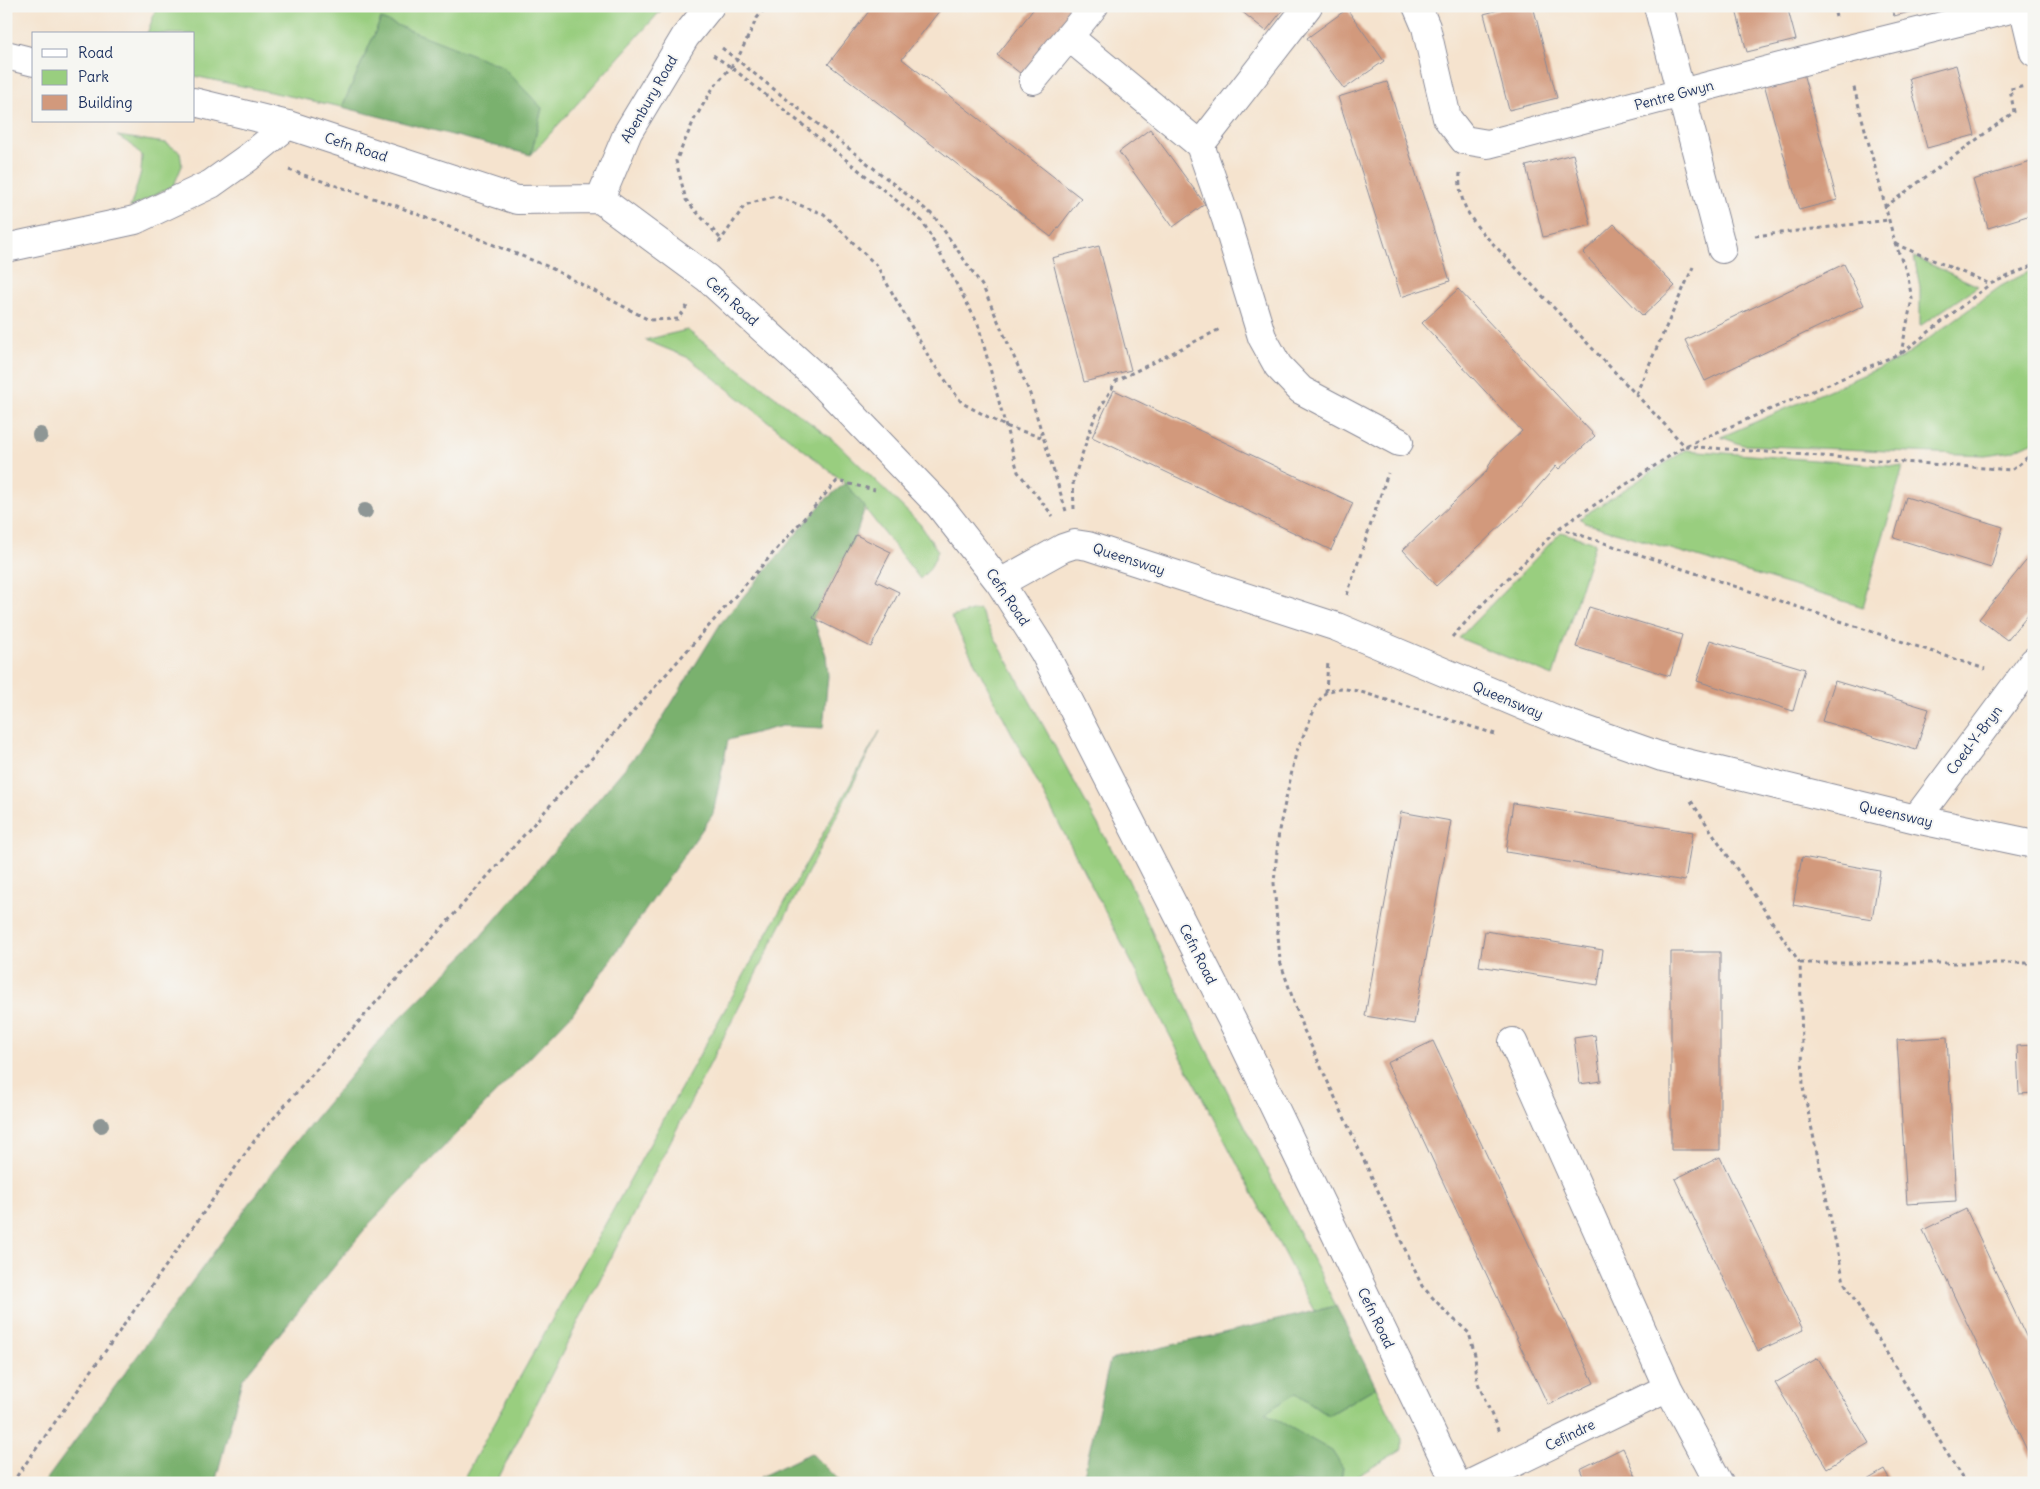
<svg xmlns="http://www.w3.org/2000/svg" width="2040" height="1489" viewBox="0 0 2040 1489" font-family="Delius,sans-serif">
<rect width="100%" height="100%" fill="#f6f6f2"/>
<filter id="ink" filterUnits="userSpaceOnUse"><feTurbulence type="fractalNoise" baseFrequency=".02" numOctaves="2"/><feDisplacementMap in="SourceGraphic" scale="10" xChannelSelector="R" yChannelSelector="G"/><feConvolveMatrix kernelMatrix="1 2 1 2 8 2 1 2 1" color-interpolation-filters="sRGB"/></filter>
<filter id="wash" filterUnits="userSpaceOnUse"><feTurbulence type="fractalNoise" baseFrequency=".0096" numOctaves="4" result="noise"/><feDisplacementMap in="SourceGraphic" scale="20" xChannelSelector="R" yChannelSelector="G"/><feGaussianBlur stdDeviation="1.12" result="paint"/><feColorMatrix in="noise" values="0 0 0 0 0 0 0 0 0 0 0 0 0 0 0 0 0 1.4 0 .05"/><feComposite in="paint" operator="in"/></filter>
<g filter="url(#wash)">
<rect width="100%" height="100%" fill="#f5e3ce"/>
<path fill="#99ce7f" stroke="#5a7e6e" d="M157,6H665L531,155L542,108L381,19L342,107L194,76V34H147Z
M117,136L166,143L180,152L182,166L174,185L130,208L141,172L142,156L132,145Z
M1914,257L1978,286L1920,326V287Z
M2034,269V441L2012,451L1985,455L1743,445L1721,437L1902,358L2001,286Z
M687,330L837,443L920,524L938,551L930,569L920,579L845,483L689,358L645,340Z
M1686,450L1903,467L1863,607L1585,523L1580,518Z
M1561,532L1595,543L1553,676L1459,638Z
M979,609L1128,879L1200,1037L1336,1306L1314,1311L951,617Z
M880,731L496,1483H461Z
M1376,1387L1402,1439V1449L1346,1483H1340L1343,1468L1264,1413L1296,1393L1328,1415Z"/>
<path fill="#7ab16e" stroke="#4a7066" d="M381,19L502,66L542,108L531,155L342,107Z
M845,483L865,507L856,535L813,618L826,655L828,676L823,728L782,726L728,740L713,814L574,1012L369,1224L242,1380L215,1483H44L289,1150L391,1027L469,950L649,740L721,623L824,501Z
M1336,1306L1376,1387L1328,1415L1296,1393L1265,1413L1332,1451L1343,1468L1340,1483H1082L1110,1360Z
M811,1453L841,1483H757L760,1477Z"/>
<g id="blocks">
<path fill="#d2997c" d="M873,6H943L902,59L1081,198L1051,237L828,64Z
M1036,6H1082L1025,77L997,55Z
M1235,6H1286L1266,31Z
M1513,6H1533L1557,98L1509,110L1484,14Z
M1735,6H1787L1796,40L1747,52Z
M1891,6H1929V7L1894,16Z
M1347,9L1384,61L1344,89L1307,38Z
M1956,65L1975,135L1927,148L1909,78Z
M1802,69L1837,200L1799,210L1763,80Z
M1387,82L1450,281L1401,297L1338,97Z
M1150,129L1205,204L1173,227L1119,152Z
M1573,154L1591,225L1543,237L1526,166Z
M2034,161V214L1988,228L1973,180Z
M1614,224L1675,286L1643,316L1583,253Z
M1099,246L1131,370L1084,382L1052,258Z
M1844,264L1864,305L1705,381L1685,340Z
M1458,289L1595,436L1559,469L1556,466L1519,509L1436,586L1403,550L1486,472L1492,459L1522,431L1422,323Z
M1114,390L1353,503L1331,550L1092,437Z
M1906,497L2003,527L1991,568L1894,538Z
M856,535L891,552L876,581L899,592L871,647L813,618Z
M2034,551V607L2007,640L1979,619Z
M1589,607L1682,635L1670,676L1576,647Z
M1710,640L1805,669L1793,711L1697,681Z
M1835,681L1929,709L1916,750L1822,721Z
M1513,803L1693,832L1685,881L1506,852Z
M1401,812L1451,821L1414,1024L1365,1016Z
M1802,857L1880,871L1872,919L1793,905Z
M1485,931L1603,950L1598,985L1479,966Z
M1671,952H1720V1150H1671Z
M1595,1035L1601,1081L1580,1084L1574,1038Z
M1947,1037L1956,1201L1907,1204L1897,1040Z
M1433,1041L1594,1383L1548,1405L1387,1063Z
M2034,1045V1093L2019,1094L2017,1046Z
M1720,1157L1803,1330L1758,1351L1675,1179Z
M1966,1209L2034,1353V1465L1923,1230Z
M1818,1358L1869,1443L1827,1468L1775,1383Z
M1623,1448L1639,1483H1586L1580,1469Z
M1884,1470L1891,1483H1862Z"/>
</g>
</g>
<g filter="url(#ink)">
<use href="#blocks" fill-opacity="0" stroke="#888996" stroke-width="1"/>
<g fill="none" stroke-linecap="round" stroke-linejoin="round">
<defs>
<path id="minor" d="M1417,6L1426,27L1447,118L1464,140L1488,144L1845,50L2023,6
M1658,6L1722,249
M2023,6L2034,52
M1069,37L1200,145L1308,6
M6,55L34,62
M1033,80L1094,6
M194,102L288,125L517,200L600,199L707,278L817,378L939,505L1000,583L1044,652L1240,1036L1456,1483
M1200,145L1226,219L1262,337L1278,366L1301,390L1399,442
M600,199L628,132L685,37L710,6
M6,248L135,220L211,184L249,157L288,125
M1000,583L1063,548L1075,544L1088,546L1337,627L1560,721L1662,757L1916,819L2034,844
M1916,819L2034,661
M1513,1042L1668,1388L1719,1483
M1472,1483L1668,1388"/>
</defs>
<use href="#minor" stroke="#888996" stroke-width="30"/>
<path stroke="#888996" stroke-width="3" stroke-dasharray="4 4" stroke-linecap="butt" d="M1833,6L1836,17
M722,48L934,216L983,287L1029,391L1066,511
M713,55L731,67L923,222L978,324L1018,472L1053,516
M289,170L397,206L549,267L649,320L678,319L687,306
M1460,173C1458,196 1466,213 1480,230L1685,446L2012,470L2034,452
M1885,207L2014,112L2010,89L2026,86
M1755,236L1889,220
M720,238L686,200L676,161L694,120L713,88L737,60L757,18L767,6
M719,243L745,205L775,196L824,214L877,266L930,359L962,403L1005,426L1044,438
M1895,244L1990,284L2034,265
M1902,353L1990,284
M1636,394L1693,267
M1074,509L1073,481L1094,419L1116,381L1222,328
M1559,528L1685,446L1901,353L1912,299L1907,273L1895,243L1853,84
M1347,595L1388,473
M1452,637L1496,590L1559,528L1985,669
M1326,692L1328,661
M1495,734L1358,691L1340,688L1326,692L1317,703L1296,753L1279,830L1274,883L1280,961L1302,1026L1422,1286L1445,1311L1469,1333L1475,1355L1477,1381L1499,1432
M1691,801L1800,963L1803,1087L1844,1282L1965,1483
M1800,963H2034
M12,1483L257,1137L837,481L875,490"/>
<use href="#minor" stroke="#fff" stroke-width="28"/>
</g>
<g fill="#8e9695">
<circle cx="40" cy="435" r="8"/>
<circle cx="365" cy="511" r="8"/>
<circle cx="101" cy="1125" r="8"/>
</g>
</g>
<g text-anchor="middle" dominant-baseline="central" stroke-width="4" stroke-linejoin="round" paint-order="stroke">
<g font-size="14" fill="#1b2f5e" stroke="#f6f6f2">
<text transform="translate(1674 95) rotate(-15)">Pentre Gwyn</text>
<text transform="translate(649 99) rotate(-60)">Abenbury Road</text>
<text transform="translate(356 147) rotate(18)">Cefn Road</text>
<text transform="translate(732 301) rotate(42)">Cefn Road</text>
<text transform="translate(1129 559) rotate(18)">Queensway</text>
<text transform="translate(1008 597) rotate(56)">Cefn Road</text>
<text transform="translate(1508 700) rotate(23)">Queensway</text>
<text transform="translate(1974 740) rotate(-53)">Coed-Y-Bryn</text>
<text transform="translate(1896 814) rotate(13)">Queensway</text>
<text transform="translate(1198 954) rotate(63)">Cefn Road</text>
<text transform="translate(1376 1318) rotate(64)">Cefn Road</text>
<text transform="translate(1570 1435) rotate(-26)">Cefindre</text>
</g>
</g>
<rect width="2040" height="1489" fill="none" stroke="#f6f6f2" stroke-width="25"/>
<rect x="32" y="32" width="162" height="90" fill="#f6f6f2" stroke="#9ea6b7"/>
<rect x="42" y="49" width="25" height="8" fill="#ffffff" stroke="#9ea6b7"/>
<text x="78" y="58" font-size="15" fill="#1b2f5e">Road</text>
<rect x="42" y="70" width="25" height="15" fill="#99ce7f" stroke="#9ea6b7"/>
<text x="78" y="82" font-size="15" fill="#1b2f5e">Park</text>
<rect x="42" y="95" width="25" height="15" fill="#d2997c" stroke="#9ea6b7"/>
<text x="78" y="108" font-size="15" fill="#1b2f5e">Building</text>
</svg>
